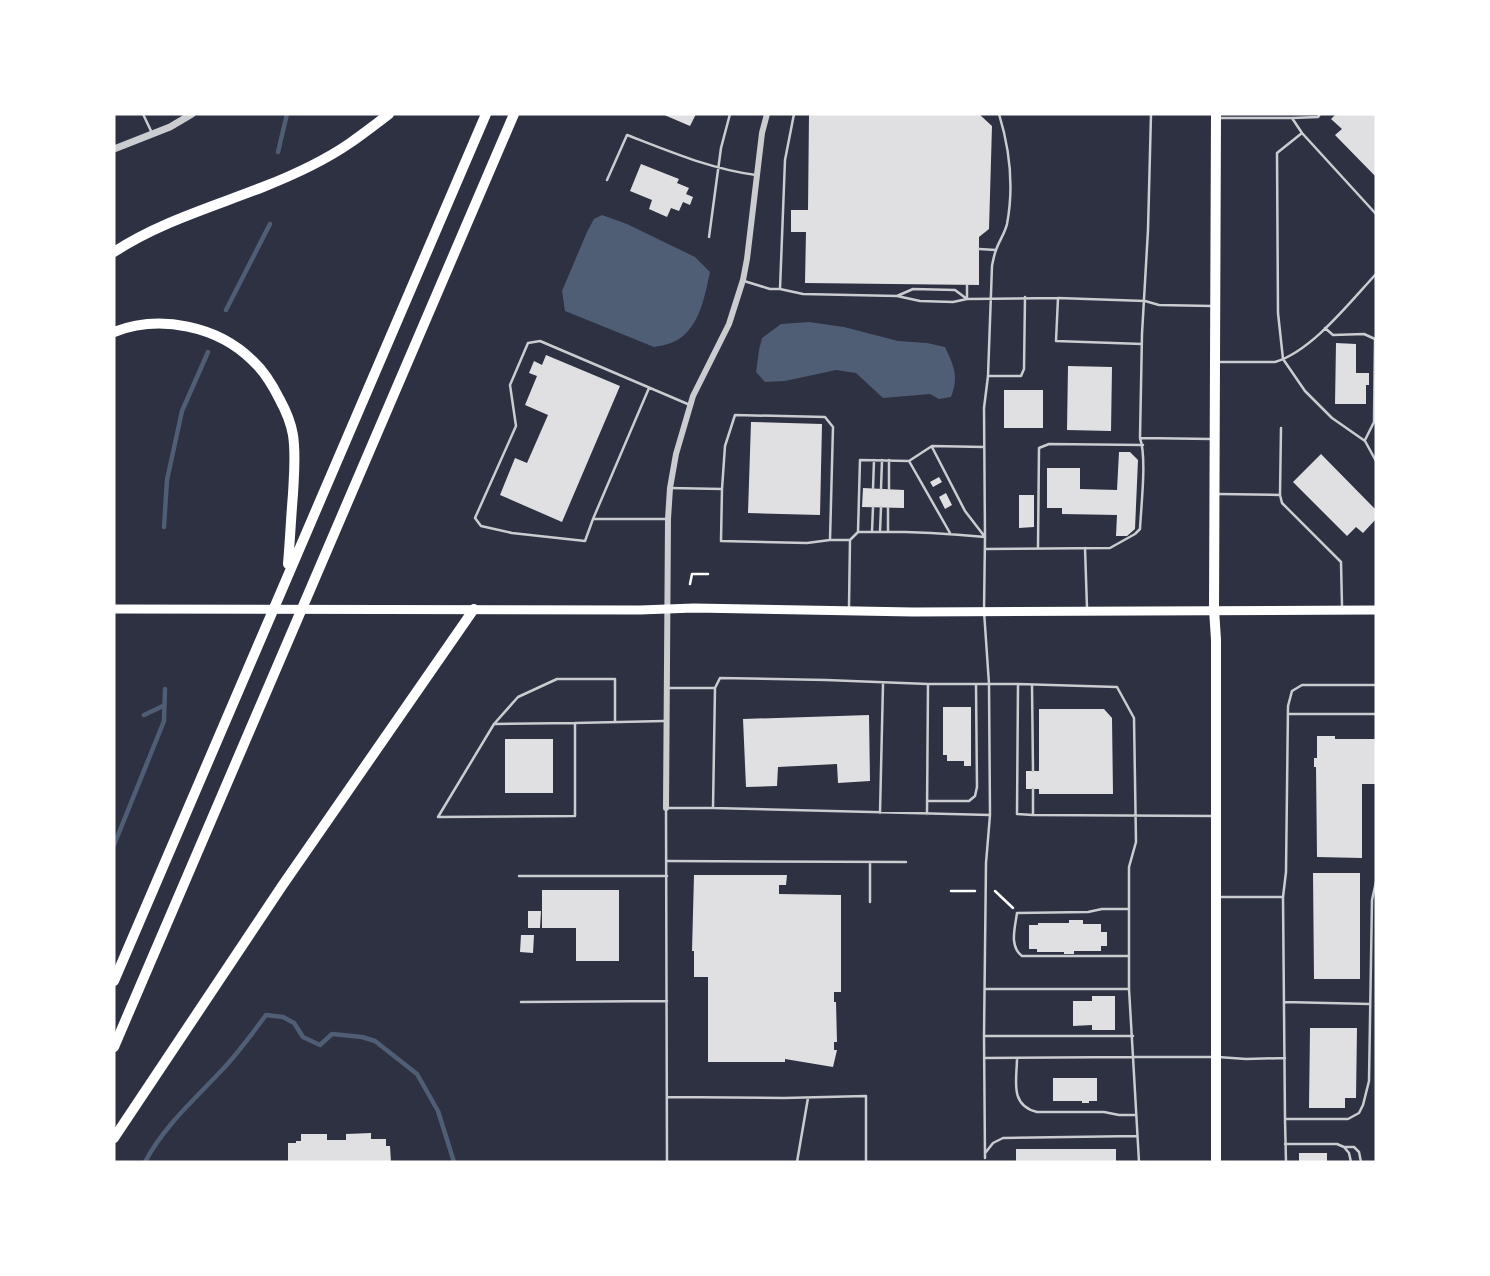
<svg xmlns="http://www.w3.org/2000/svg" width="1490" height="1276" viewBox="0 0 1490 1276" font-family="Raleway,sans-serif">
<rect width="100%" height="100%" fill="#2d3142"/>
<path fill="#4f5d75" d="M602,215L627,224L695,257L710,272C704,299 699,332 671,343C666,345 659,346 654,347L565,311L562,291L587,232L594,219Z
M809,322L844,327L898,341L927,343L945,347C954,366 959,377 951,397L939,399L930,394L883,398L856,373L836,370L785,381L765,382L756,372L759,350L762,338L781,324Z"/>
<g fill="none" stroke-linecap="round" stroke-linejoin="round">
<path stroke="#4f5d75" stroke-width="4.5" d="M278,152L287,114
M226,310L270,224
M164,527L167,480L182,411L208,352
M144,715L163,706
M114,845L164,721L165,689
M145,1162C164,1126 194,1100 222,1070C238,1053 252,1034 266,1015L283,1017L294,1023L303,1037L320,1045L332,1034L362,1037L375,1041L417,1074L438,1111L454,1162"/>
</g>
<path fill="#e0e0e3" d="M662,114H696L690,126Z
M809,114H979L992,126L989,229L979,237V285L805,283L806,232H791V210H808Z
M1336,114H1376V177L1335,135L1342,129L1331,119Z
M641,164L679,179L677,183L689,188L686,194L693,197L690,205L683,202L679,211L671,208L667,217L649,209L652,200L630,191Z
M1336,343L1356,344V373H1369V385H1366V404H1335Z
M546,355L620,386L562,522L500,495L515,458L527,463L548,415L525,405L537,376L529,373L534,361L542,365Z
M1068,366L1112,367L1111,431L1067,430Z
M1004,390H1043V428H1004Z
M751,422L822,424L820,515L748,513Z
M1119,452H1130L1138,460L1135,529L1127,536H1116L1117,515L1062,514V508H1047V468H1080V489L1117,490Z
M1321,454L1376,510V519L1363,533L1356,527L1347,536L1293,482Z
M939,477L942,482L933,487L930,482Z
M863,488L904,490V508L862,507Z
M946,493L952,505L945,509L939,497Z
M1019,495H1034V527L1019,528Z
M943,707H971V766H964V761H947V755H943Z
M1039,709H1104L1112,718L1113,794H1039V789H1026V771H1039Z
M869,715L870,781L838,783L837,764L778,767L777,786L746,787L743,719Z
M1317,736H1335V739H1376V784H1362V858L1317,857L1316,767H1314V758H1317Z
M505,739H553V793H505Z
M1313,873H1360V979H1314Z
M694,875H787L786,885H779V894L841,895V992H834V1002H836L837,1042H834V1050H837L833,1067L785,1059V1062H708V977H694V951H692Z
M542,890H619V961H576V928H542Z
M528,911H541L540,928H528Z
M1069,920H1083V924H1101V932H1107V946H1101V951H1074V954H1064V952H1037V949H1029V925H1038V923H1069Z
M521,935H534L533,953L520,952Z
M1092,996H1115V1030H1092V1025L1073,1026V1001H1092Z
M1310,1028H1357L1356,1098H1345V1108H1309Z
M1053,1078H1097V1101H1089V1103H1082V1101H1053Z
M371,1133V1139H386V1146H390L391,1162H288V1143H296V1141H301V1134H327V1140H346V1134Z
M1016,1149H1116V1162H1016Z
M1299,1153H1327V1162H1299Z"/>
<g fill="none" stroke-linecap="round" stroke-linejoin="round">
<path stroke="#fff" stroke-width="2.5" d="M690,584L692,574H708
M951,891H975
M995,891L1013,908"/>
<path stroke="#caccd0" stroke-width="2.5" d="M143,114L152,133
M1219,118H1292L1318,117L1320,114
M1292,118L1302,133L1376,214
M1302,133L1277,153L1278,313L1283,359L1305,391L1332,418L1365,441L1376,461
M607,180L627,135C669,151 710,169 756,175
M709,237L721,148L730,114
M979,249L996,250
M744,281L770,289H780L785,160L794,114
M967,285V299
M780,289L803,294L897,296L920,301L953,302L967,299L1058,298
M897,296L913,289L955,290L967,299
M1325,328L1333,335L1364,334L1375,339L1374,422L1365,440
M1142,344L1056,341L1058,298L1145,301L1159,305L1212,306
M1219,362H1275C1312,351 1350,302 1376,274
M989,376H1021L1024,369L1025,297
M1281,428L1280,495L1282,503L1341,562L1342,606
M1141,438L1212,439
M932,447L965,511L985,537
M909,461L950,533
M670,488L722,489L725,446L735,415L825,417L833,427L830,540L807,543L721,541L722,489
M873,489L874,460
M881,489L882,460
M889,489V460
M1218,494L1280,495
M593,519L649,388
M668,519H593L585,541L512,533L481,526L475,518L516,426L510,385L528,343L540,341L690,405
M858,532L860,460L909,461L932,446L984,447
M872,532L873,507
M880,532L881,507
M888,532V508
M830,540H850L849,607
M850,540L858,532C901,531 943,533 985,537
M1038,547L1039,448L1049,444L1143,445
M1085,548L1087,608
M985,549L1110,548L1135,534L1140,529C1141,506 1147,458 1140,438L1142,334L1148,230L1151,114
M1032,685L1033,771
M669,688H715
M1288,714H1376
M615,722V679H557L518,697L494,724L438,817L575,816V723L664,721
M494,724L575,723
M1033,789V814
M927,801H969L975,796L977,787L976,685
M880,813L883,684
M927,814L928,684
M990,815L713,808L715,688L720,678L826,680L928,684H1018
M668,861L906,862
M519,876H667
M1219,897H1283L1286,872L1288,706L1292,691L1302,685H1376
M1283,897L1285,1119H1348L1359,1113L1363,1105L1369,1081L1372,900L1376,882
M870,902V862
M1129,909H1102L1088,912L1017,913C1015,928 1009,946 1022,956H1129
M986,989H1129
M521,1002L667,1001
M1284,1002L1370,1004
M984,1036H1133
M1212,1057H1133L1129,989V867L1136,842L1134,718L1117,687L1018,684L1017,814L1033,815C1093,815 1153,816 1213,816
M1218,1057L1246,1059L1285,1058
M984,1058L1133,1057L1139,1162
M1017,1058C1017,1080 1009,1105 1037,1112H1104L1119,1115H1135
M667,1097L784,1098L866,1096V1162
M1285,1120L1286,1162
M1285,1144H1337L1344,1147H1354L1359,1152L1361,1162
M1344,1147L1349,1153L1351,1162
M986,1152L993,1143L1003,1138L1137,1136
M985,1158L984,1036L986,863L990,815L989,684L984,611L985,537L984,408L988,376L992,266C993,261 994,255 996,250C999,241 1005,233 1007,224C1014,187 1010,150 999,114
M667,1162L666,808H713
M797,1162L808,1098"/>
<path stroke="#caccd0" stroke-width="6" d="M666,808L668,519L670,488L676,454L693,396L729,324L743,280L747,259L762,133L767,114"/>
<path stroke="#caccd0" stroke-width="7" d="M114,149L170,127L192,114"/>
<path stroke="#fff" stroke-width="9" d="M114,609L640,610L694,608L913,612L1376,610"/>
<path stroke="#fff" stroke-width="10" d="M1216,1162V640L1214,609L1216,114"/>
<path stroke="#fff" stroke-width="10" d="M114,252C160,222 212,207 263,187C291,176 324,161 350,143C363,134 376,124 389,114
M114,332C160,314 218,326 253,361C265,372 273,386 280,400C286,411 291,423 293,435C296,455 294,475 293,494C291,517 290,541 288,564
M114,981L486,114
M114,1047L514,114
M114,1138L282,886L474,609"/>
</g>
<rect width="1490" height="1276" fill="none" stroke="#ffffff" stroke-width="231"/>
</svg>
